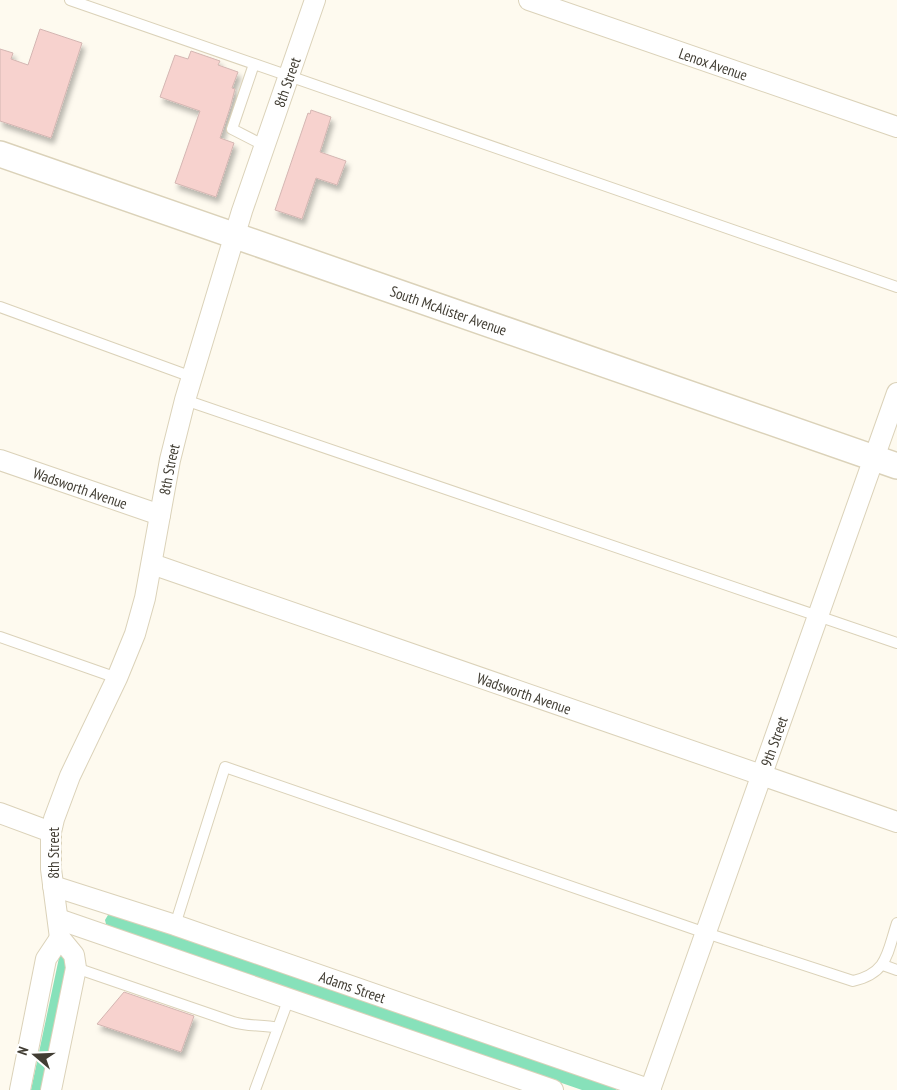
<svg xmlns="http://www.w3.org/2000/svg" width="897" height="1090" viewBox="0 0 897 1090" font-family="'PT Sans Narrow',sans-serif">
<defs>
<filter id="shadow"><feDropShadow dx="3" dy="5.5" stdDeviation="2.5" flood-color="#0004"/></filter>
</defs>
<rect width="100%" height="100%" fill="#fefaef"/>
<path fill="#87e1ba" d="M113,914L615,1088L617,1090H582L111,927L106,924L105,920L108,915Z
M60,953L70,958L43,1090H31Z"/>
<path fill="#f7d2ce" stroke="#d4b6b2" filter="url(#shadow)" d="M40,29L82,43L51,138L0,121V49L13,53L11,59L28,65Z
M191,51L220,61L218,65L238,72L232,88L235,89L230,108L220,138L234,143L216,197L175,183L200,111L160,97L175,55L188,59Z
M311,110L331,117L320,152L346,161L337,185L316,178L302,219L275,210L308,113L310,114Z
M124,992L194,1016L181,1052L97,1024Z"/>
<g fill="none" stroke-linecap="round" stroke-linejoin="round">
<defs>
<path id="service" d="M70,0L897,287
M254,64L232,129L265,146
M0,307L192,377
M185,400L897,643
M0,637L117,678
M175,925L225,767L697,930L853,981C888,973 887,953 897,923
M883,965L897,970
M76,968L233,1022C248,1027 263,1024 278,1028
M255,1090L289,998"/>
<g id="minor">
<path id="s1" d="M529,0L897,127"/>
<path id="s2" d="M0,460L160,515"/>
<path id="s3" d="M152,564L897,822"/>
<path d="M0,813L51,832"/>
<path id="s4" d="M53,886L175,925L651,1090"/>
<path d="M58,919L553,1090"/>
<path d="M20,1090L46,959L60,938"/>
<path id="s5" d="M51,1090L76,968L74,955L60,938L51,869V832L54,819L70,776L117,678L135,634L145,598L170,460L185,400L242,211L315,0"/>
<path id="s6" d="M650,1090L897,393"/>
</g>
<g id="tertiary">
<path id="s7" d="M0,154L897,466"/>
</g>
</defs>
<use href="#service" stroke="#dbd2b9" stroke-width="12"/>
<use href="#minor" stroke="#dbd2b9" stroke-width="22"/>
<use href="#tertiary" stroke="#dbd2b9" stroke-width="28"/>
<use href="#service" stroke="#fff" stroke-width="10"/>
<use href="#minor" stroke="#fff" stroke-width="20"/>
<use href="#tertiary" stroke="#fff" stroke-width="25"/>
</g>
<g text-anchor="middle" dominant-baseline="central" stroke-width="5" stroke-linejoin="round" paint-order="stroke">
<g font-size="15" fill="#413d33" stroke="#fff">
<text stroke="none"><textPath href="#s1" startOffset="195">Lenox Avenue</textPath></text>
<text stroke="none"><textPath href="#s5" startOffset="1055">8th Street</textPath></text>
<text stroke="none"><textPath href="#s7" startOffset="475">South McAlister Avenue</textPath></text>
<text stroke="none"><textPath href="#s5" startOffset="650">8th Street</textPath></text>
<text stroke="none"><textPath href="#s2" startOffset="85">Wadsworth Avenue</textPath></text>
<text stroke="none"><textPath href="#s3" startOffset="394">Wadsworth Avenue</textPath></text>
<text stroke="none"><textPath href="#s6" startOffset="370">9th Street</textPath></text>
<text transform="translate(53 853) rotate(-90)">8th Street</text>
<text stroke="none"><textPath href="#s4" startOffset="316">Adams Street</textPath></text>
</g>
</g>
<g transform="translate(35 1055) rotate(289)" stroke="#ffffff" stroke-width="4" paint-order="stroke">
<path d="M0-4L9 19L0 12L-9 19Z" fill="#413d33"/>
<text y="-8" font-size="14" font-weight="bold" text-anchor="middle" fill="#413d33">N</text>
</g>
</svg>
